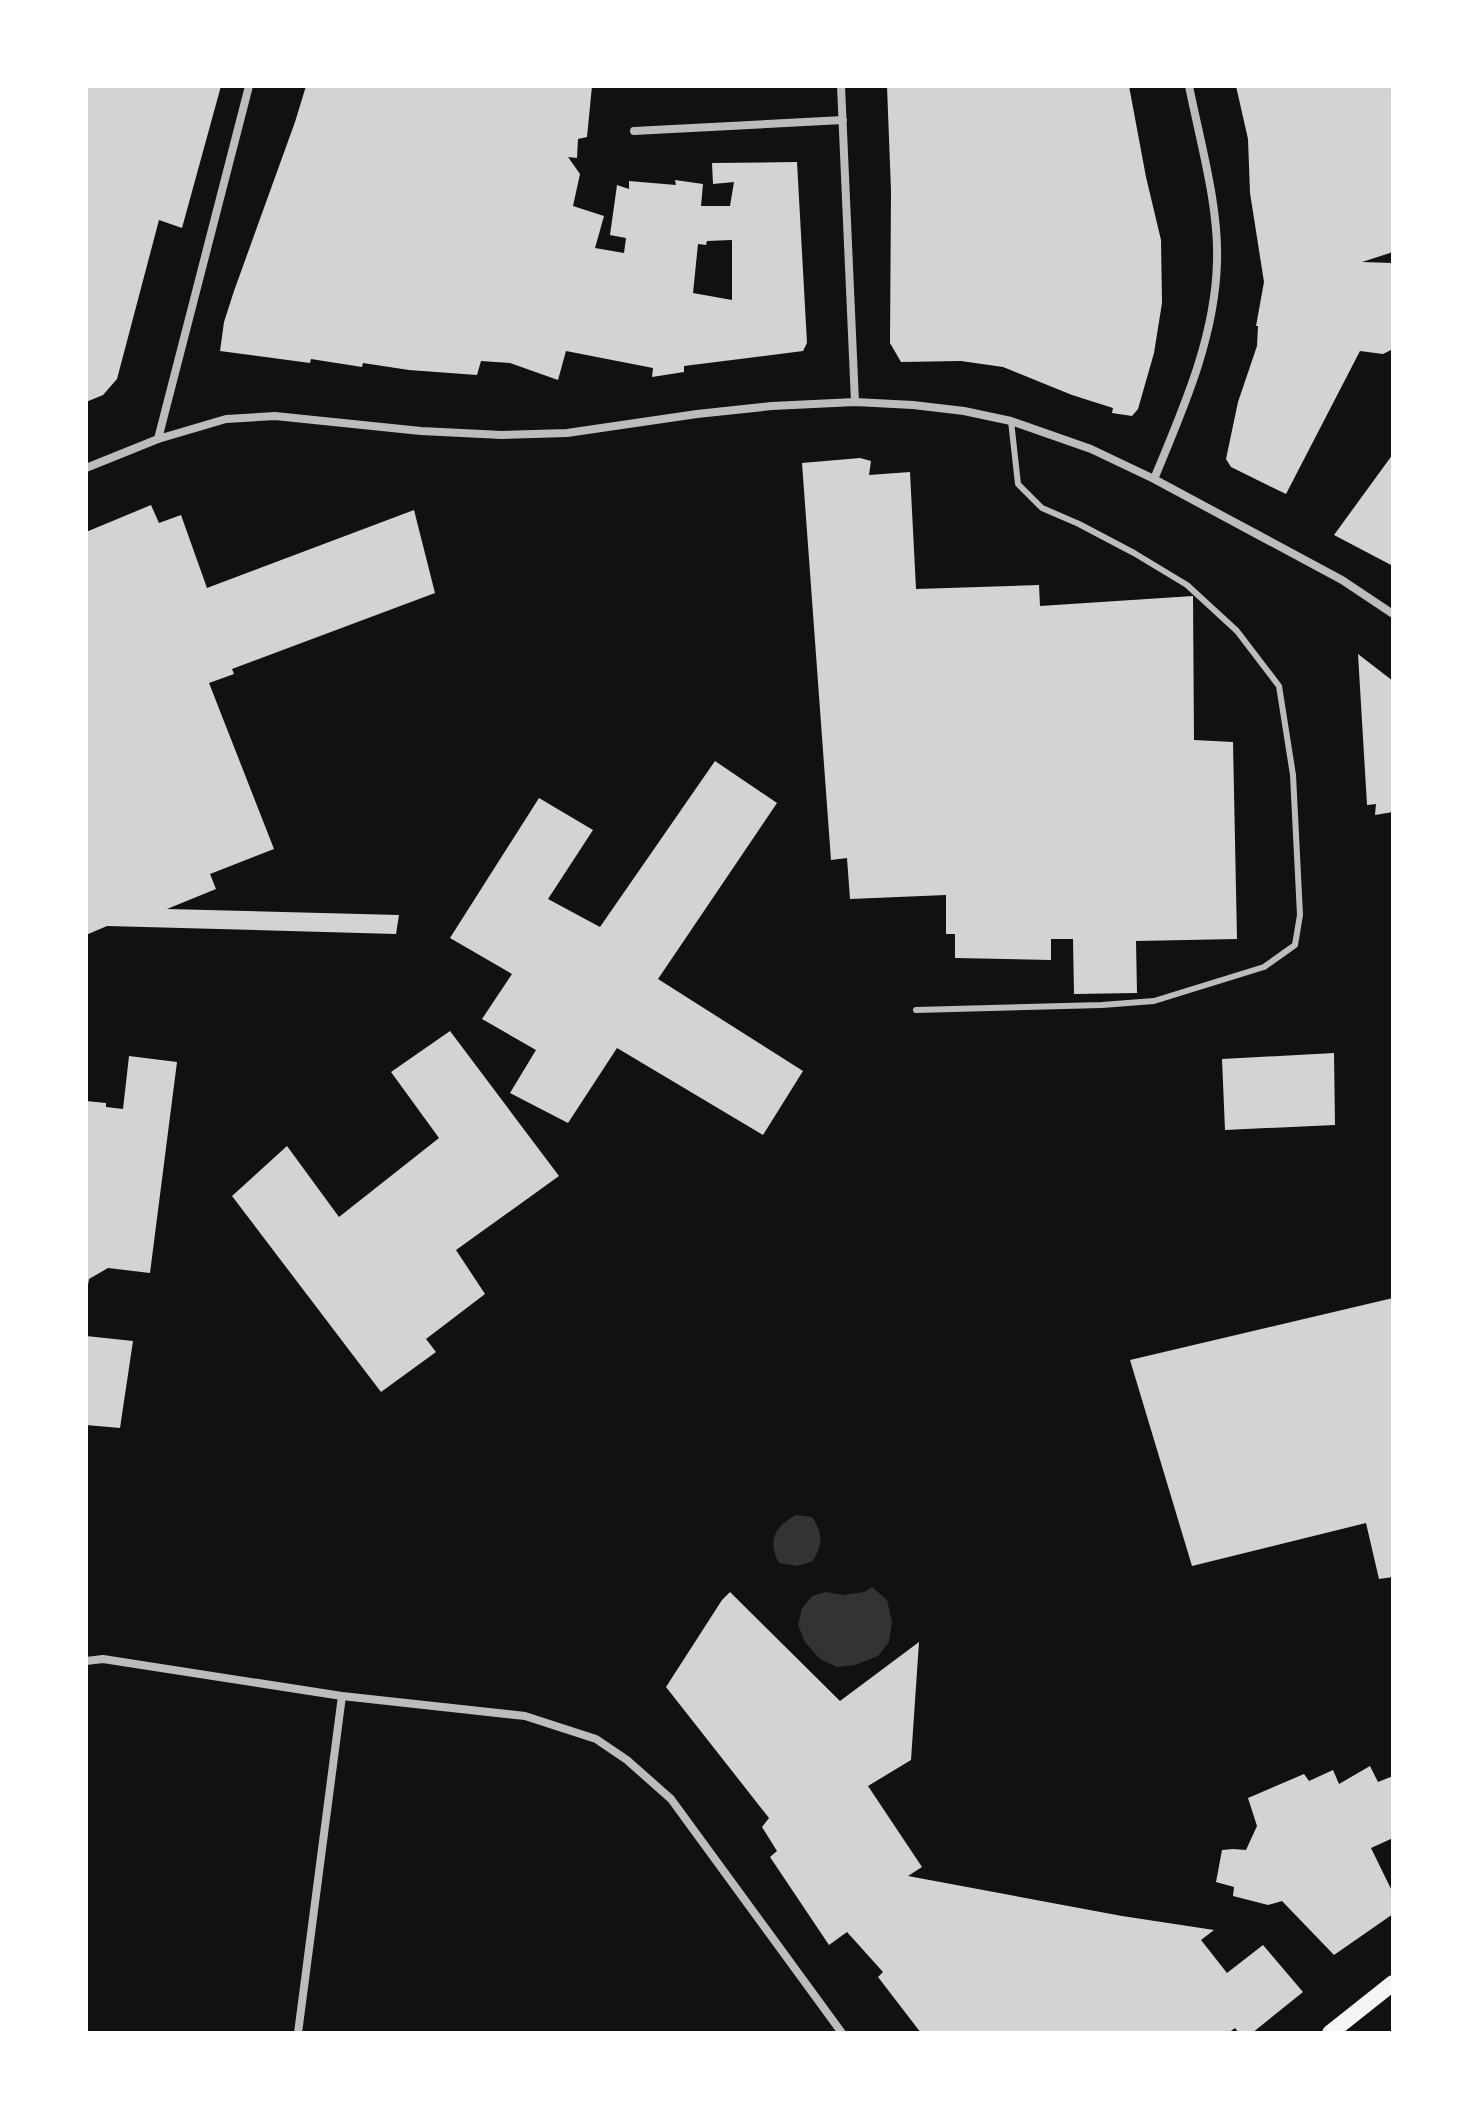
<svg xmlns="http://www.w3.org/2000/svg" width="1479" height="2119" viewBox="0 0 1479 2119" font-family="Inter,sans-serif">
<rect width="100%" height="100%" fill="#111"/>
<path fill="#333" d="M796,1515L812,1517C823,1533 823,1544 813,1561L797,1566L779,1563C767,1541 775,1526 796,1515Z
M872,1587L887,1600L892,1622L889,1642L878,1656L855,1665L837,1667L820,1659L805,1642L798,1625L802,1608L812,1596L826,1592L843,1595L864,1592Z"/>
<path fill="#d3d3d3" fill-rule="evenodd" d="M86,86H221L182,228L159,220L117,379L103,395L86,402Z
M306,86H592L587,137L578,139L577,158L568,157L580,174L573,206L604,216L595,248L624,253L626,238L610,235L617,185L629,189V181L676,185L675,180L703,184L701,206H730L734,182L713,184L712,163L797,162L807,343L803,351L684,366V372L652,377L653,368L566,351L558,380L510,363L481,361L477,375L409,370L363,363L362,367L311,359L310,363L220,351L224,322L234,291L295,122ZM732,240V300L693,293L698,244L706,245L707,241Z
M887,86H1129L1146,177L1161,240L1162,303L1154,353L1138,409L1132,416L1112,413L1113,408L1072,395L1003,367L961,361L901,362L890,343L891,191Z
M1236,86H1390L1393,93V252L1362,262L1393,263V349L1383,354L1360,351L1286,494L1231,467L1226,459L1238,402L1257,346L1258,326H1256L1264,282L1250,193L1248,139Z
M1393,454V566L1334,535Z
M860,458L871,461L869,475L910,472L916,589L1039,585L1040,606L1193,596L1194,740L1233,742L1237,939L1136,941L1137,993L1074,994L1073,939H1051V960L955,958V934H946V895L850,899L847,858L831,860L802,463Z
M151,505L159,523L181,515L207,588L414,510L435,593L232,669L234,674L209,683L274,849L210,874L216,889L167,909L399,915L396,934L107,926L86,935V532Z
M1358,654L1393,681V812L1375,815L1376,804L1367,805Z
M715,761L777,803L658,979L803,1071L763,1135L617,1048L568,1123L510,1093L536,1050L482,1019L512,974L450,938L539,798L593,830L548,899L600,927Z
M450,1031L559,1176L456,1250L485,1294L426,1339L436,1352L381,1392L232,1196L287,1146L339,1217L439,1138L391,1072Z
M1334,1053L1335,1125L1225,1130L1222,1059Z
M129,1056L177,1062L150,1273L108,1268L89,1279L88,1285H86V1101L106,1103V1107L123,1109Z
M1393,1298V1577L1379,1579L1366,1523L1192,1566L1130,1360Z
M86,1336L133,1341L120,1428L86,1425Z
M730,1592L840,1701L919,1642L911,1760L868,1786L922,1867L908,1876L1122,1916L1214,1930L1201,1940L1227,1973L1263,1945L1303,1992L1252,2033H1239L1235,2028L1228,2033H921L878,1977L883,1972L847,1932L829,1945L770,1857L777,1851L762,1827L769,1818L666,1687L722,1600Z
M1370,1766L1378,1782L1393,1776V1838L1371,1848L1393,1893V1914L1334,1955L1282,1901L1268,1905L1233,1896L1234,1887L1216,1882L1222,1850L1233,1849L1246,1850L1257,1826L1248,1798L1304,1774L1309,1781L1333,1770L1339,1784Z"/>
<g fill="none" stroke-linecap="round" stroke-linejoin="round">
<path stroke="#bcbcbc" stroke-width="6" d="M916,1010L1102,1005L1154,1001L1264,967L1295,945L1300,915L1293,775L1279,686L1237,631L1187,585L1134,553L1079,524L1042,508L1018,484L1011,421"/>
<path stroke="#bcbcbc" stroke-width="8" d="M841,86L855,402
M634,131L843,120
M158,439L249,86
M86,468L158,439L226,419L275,416L421,431L502,435L567,433L697,414L772,406L855,402L913,405L964,411L1011,421L1091,449L1154,479L1342,580L1393,614
M1154,479C1183,409 1215,338 1217,262C1219,206 1200,141 1189,86
M86,1661L103,1659L342,1696L525,1716L596,1739L627,1760L671,1799L842,2033
M298,2033L342,1696"/>
<path stroke="#f5f5f5" stroke-width="16" d="M1330,2033L1393,1983"/>
</g>
<rect width="1479" height="2119" fill="none" stroke="#ffffff" stroke-width="176"/>
</svg>
